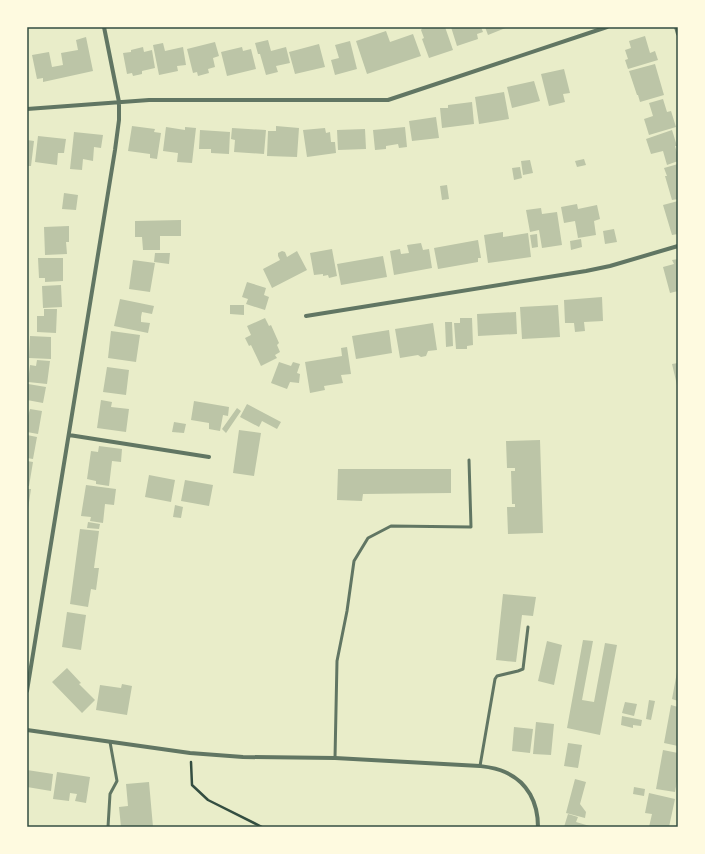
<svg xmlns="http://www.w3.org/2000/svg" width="705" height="854" viewBox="0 0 705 854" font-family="'Fira Sans',sans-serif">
<rect width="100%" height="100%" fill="#e9edc9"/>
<path fill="#bcc5a7" d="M423,27H445L453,50L429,58L422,39L424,38L421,30Z
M451,27H481L483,32L477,34L478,39L457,46Z
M485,27H508L488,35Z
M386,31L390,42L413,34L421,56L367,74L356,41Z
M645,36L650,53L655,51L658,60L628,69L625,60L628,59L625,50L631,48L629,41Z
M86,37L93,71L43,82V78L37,79L32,55L49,52L52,67L63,65L61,53L78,50L76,40Z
M268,40L271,51L286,47L290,63L276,66L278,72L266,75L260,54H258L255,43Z
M350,41L357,69L335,75L331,60L339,58L335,45Z
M215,42L219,56L213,58L215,67L208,69L209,73L198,76L197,72L193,73L187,49Z
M163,43L165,51L183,47L186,65L177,66L178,71L159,75L153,45Z
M319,44L325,67L295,74L289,52Z
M143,47L144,52L152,50L155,68L142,71V74L133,76L132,73L127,74L123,53L131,52V50Z
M242,47L243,51L251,49L256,69L227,76L221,52Z
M655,64L664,95L640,102L638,95H637L629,71Z
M564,69L570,93L563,94L565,102L549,106L541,74Z
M534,81L540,101L512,108L507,87Z
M504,92L509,119L479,124L475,97Z
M663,99L667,112L671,111L676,127L649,135L644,119L653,116L649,103Z
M472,102L474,124L442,128L440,108H448V105Z
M436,117L439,138L412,141L409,121Z
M132,126L155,129L154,132L161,133L157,159L150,158V154L128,151Z
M276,126L299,128L297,157L267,156L268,131H276Z
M166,127L185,130V127L196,128L192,163L177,162L178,153L163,151Z
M405,127L407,147L399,148L398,144L386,146V149L375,150L373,130Z
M232,128L266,130L264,154L234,152L235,140L231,139Z
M325,128L326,133L330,132L331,142H335L336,153L307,157L303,130Z
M365,129L366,149L338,150L337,130Z
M200,130L230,132L229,154L211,153V149H199Z
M672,130L677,146H675L678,156V161L667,165L663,151L651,154L646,139Z
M74,132L103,135L101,148L94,147L93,161L83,159L82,170L70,169Z
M38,136L66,139L64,153H58L57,165L35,162Z
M27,140L34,141L31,166H27Z
M584,159L586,165L577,167L575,161Z
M530,160L533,173L523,175L521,161Z
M678,164V199L672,200L665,176H667L664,168Z
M520,167L522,178L514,180L512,168Z
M447,185L449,199L442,200L440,186Z
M64,193L78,195L76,210L62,209Z
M678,201V234L672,235L663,205Z
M577,204L578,209L597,205L600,219L594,221L596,235L578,238L575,221L564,223L561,207Z
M541,208L542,214L557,212L562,245L542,248L539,230L530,232L526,210Z
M181,220V236H160V250H143L142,237H135V221Z
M69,226V242H66L67,254L45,255L44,227Z
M614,229L617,242L605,244L603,231Z
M503,232V237L528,233L531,257L488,263L484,235Z
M537,234L538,247L532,248L530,235Z
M581,239L582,247L571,250L570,241Z
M478,240L481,258H478V262L438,269L434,248Z
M421,243L423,250L429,249L432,268L394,275L390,251L400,249L401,254L409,253L407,245Z
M332,249L337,276L329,278L328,275L323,276V274L314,275L310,253Z
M282,251L285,252L287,257L297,251L307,270L272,288L263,269L280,260L278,256V253Z
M155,253H170L169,264L154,262Z
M383,256L387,277L341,285L337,264Z
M38,258H63V281L45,282V278H39Z
M678,259V291L670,293L663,267L674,264L672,260Z
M133,260L155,263L150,292L129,289Z
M247,282L266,288L264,295L269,297L265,310L246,304L248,299L242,297Z
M61,285L62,307L43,308L42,286Z
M602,297L603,321L584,322L585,331L575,332L574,323H565L564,300Z
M120,299L154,306L152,314L142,312L141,317V322L150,323L148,333L114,326Z
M230,305H244V315L230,314Z
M558,305L560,337L522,339L520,307Z
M44,309H57L56,333L37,332V316H44Z
M516,312L517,334L478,336L477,314Z
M265,318L269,326L271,325L279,343L277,345L280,352L275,355L277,358L261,366L251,345L249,346L245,338L251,335L247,326Z
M460,318H472L473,345L467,346V349H456L454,323H460Z
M445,322H452L453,346L446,347Z
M433,323L437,350L428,351L426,356L421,357L418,355L400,358L395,329Z
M389,330L392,353L356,359L352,336Z
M111,331L140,335L136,362L108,358Z
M30,336L51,337V359L29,358Z
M347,347L351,374L341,375L343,383L324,386L325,390L310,393L305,362L342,356L341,348Z
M37,360L50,361L47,384L28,382L30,365L36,366Z
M279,362L291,366L293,362L300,364L297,373L300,374L299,383L290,382L287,389L271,383Z
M678,363V385H677L672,364Z
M107,367L129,370L126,395L103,392Z
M28,384L46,387L43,403L27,400Z
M101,400L112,402L111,407L129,409L126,432L97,428Z
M194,401L229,407L228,416L223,415L220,431L209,429V423L191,420Z
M247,404L281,422L277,429L262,421L259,427L240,417Z
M237,408L241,411L226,433L222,429Z
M30,409L42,411L38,434L27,432V416H28Z
M174,422L186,424L184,433L172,432Z
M239,430L261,433L254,476L233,473Z
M27,435L37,437L33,459L27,458Z
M540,440L543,533L508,534L507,507H515V504H512L511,471H515V468H507L506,441Z
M99,446L122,449L121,462L112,461L109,486L96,484V481L87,479L91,451L98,452Z
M27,461L33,462L29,486H27Z
M338,469H451V493L363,494L362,501L337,500Z
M149,475L175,480L171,502L145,497Z
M185,480L213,485L209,506L181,501Z
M86,485L116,489L114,505L105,504L103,523L90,521L91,517L81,516Z
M27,489H31L28,509H27Z
M175,505L183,507L181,518L173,517Z
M88,522L100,524L99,529L87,528Z
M80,529L99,531L94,568H99L96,590L91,589L88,607L70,604Z
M503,594L536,597L533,616L522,615L516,662L496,660Z
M67,612L86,615L81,650L62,647Z
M583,640L593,641L582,700L594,702L605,643L617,645L600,735L567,728Z
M547,641L562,645L554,685L538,681Z
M67,668L81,683L79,684L95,700L82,713L52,682Z
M677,672H678V701L672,699Z
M122,684L132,686L127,715L96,710L100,685L121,688Z
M649,700L655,701L651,720L646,719Z
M625,702L637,704L634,716L622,713Z
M671,705L678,707V746L664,743Z
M622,716L642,720L641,726L633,725V728L621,725Z
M536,722L554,724L551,755L533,754Z
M514,727L533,729L530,753L512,751Z
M568,743L582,745L578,768L564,766Z
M663,750L678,753V776L675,792L656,789Z
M27,770L53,774L51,791L27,787Z
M57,772L90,777L86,803L75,801L77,794L70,793L69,801L53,799Z
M575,779L586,782L580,804L586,812L585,818L566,813Z
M149,782L153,827H121L119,807L128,806L126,784Z
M634,787L645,789L644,796L633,794Z
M649,793L675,799L669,827H649L652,814L645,813Z
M568,814L578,817L576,822L593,827H564Z"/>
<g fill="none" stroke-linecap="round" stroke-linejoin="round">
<path stroke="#344e41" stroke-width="2.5" d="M191,762L192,785L208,800L262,827"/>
<path stroke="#617663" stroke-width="3" d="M335,758L337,661L347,611L354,561L368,538L391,526L471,527L469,460
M480,766L495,679L497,676L518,671L523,669L528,627
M108,827L110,794L117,781L110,742"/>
<path stroke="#617663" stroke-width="4" d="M676,27L678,34
M27,109L149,100H388L607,27
M306,316L586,271L610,266L678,246
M69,435L209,457
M27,691L115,150L119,120V102L104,27
M27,730L190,753L243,757L335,758L480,766C488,767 497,768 505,772C528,782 538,803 538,827"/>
</g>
<rect width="705" height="854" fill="none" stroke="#fefae0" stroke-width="56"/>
<rect x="28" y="28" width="649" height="798" fill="none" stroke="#344e41" stroke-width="1.5"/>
</svg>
